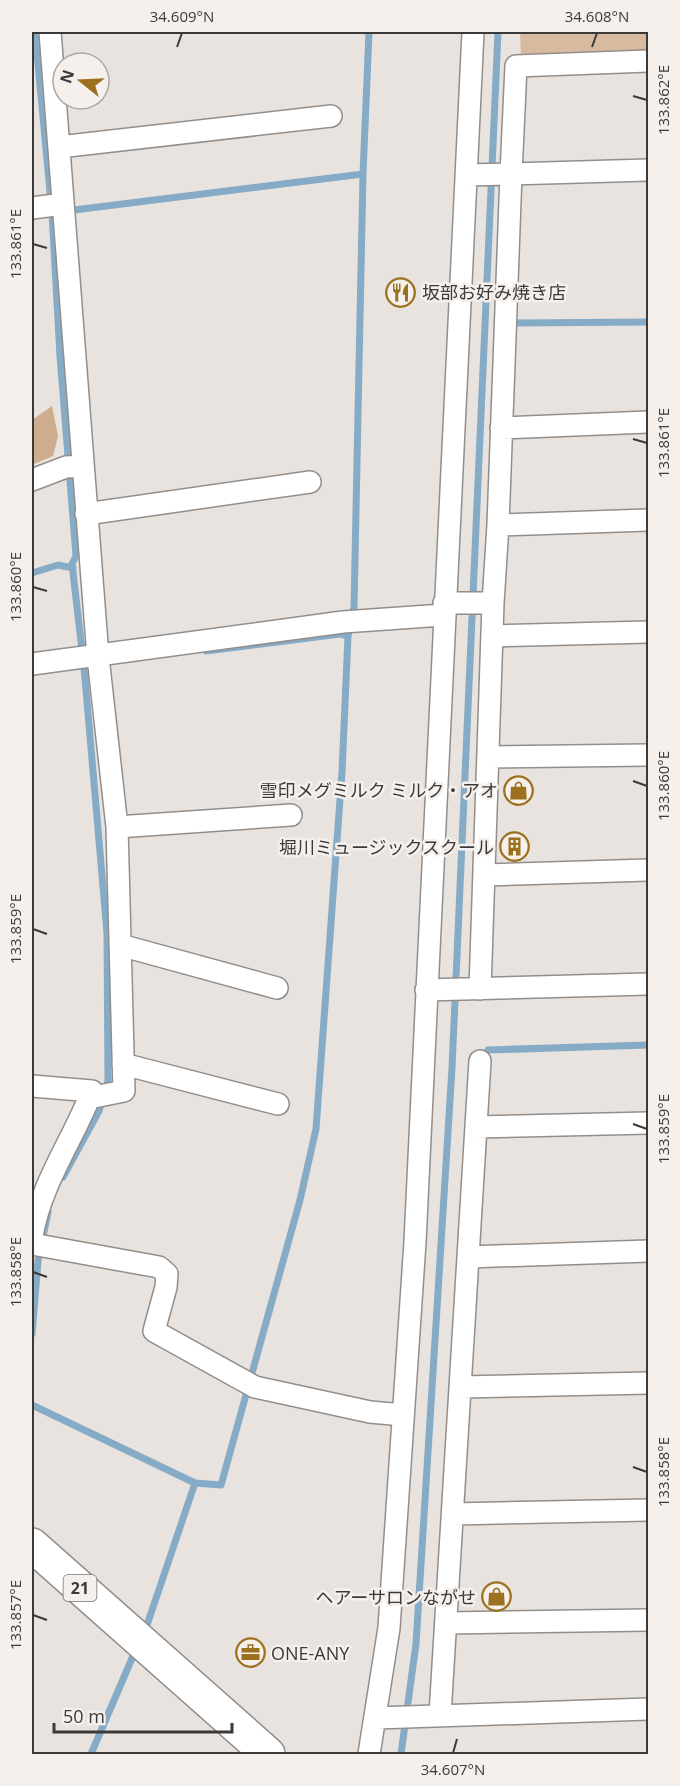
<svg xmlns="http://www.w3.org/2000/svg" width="680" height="1786" viewBox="0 0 680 1786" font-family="'Open Sans','Noto Sans JP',sans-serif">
<rect width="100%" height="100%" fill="#e8e3df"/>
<path fill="#d7baa0" d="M520,32H648V53L521,56Z"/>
<path fill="#cead8e" d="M52,406L58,436L53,456L32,465V420Z"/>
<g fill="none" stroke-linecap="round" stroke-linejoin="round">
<path stroke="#86abc7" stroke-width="7" d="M35,32L52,213L60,356L76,556L72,564L84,667L107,933L108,1081L99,1111L63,1177
M74,210L363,174
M514,323L648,322
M32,573L58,565L73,568
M206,651L340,634L348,636
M488,1050L648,1045
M32,1334L38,1261L48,1212
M32,1405L195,1483
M145,1631L195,1483L221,1485L300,1200L316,1129L342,772L348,636L354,607L363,174L369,32
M91,1754L136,1649
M401,1754L416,1644L452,1068L498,32"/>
<defs>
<path id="street" d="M50,32L98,657L117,827L124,1091L89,1098
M59,147L331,116
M466,175L511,174L516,66L648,61
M32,208L63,204
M501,428L648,422
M32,480L66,467L82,466
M86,514L310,482
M498,525L648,520
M444,603H493
M492,636L648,632
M32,664L343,622L443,615
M488,757L648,755
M117,827L291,815
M485,875L648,870
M120,945L277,988
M480,989L493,603L498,525L511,174L648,170
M426,990L648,984
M123,1064L278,1104
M32,1086L92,1091C73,1140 41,1183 32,1236
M476,1127L648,1123
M32,1244L159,1267L167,1274L166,1287L154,1331L255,1387L370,1412L403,1415
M468,1257L648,1251
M460,1387L648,1383
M453,1514L648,1510
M447,1623L648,1620
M440,1715L480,1061
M376,1718L648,1709
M369,1754L389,1628L415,1242L473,32"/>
<path id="primary" d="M32,1545L268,1754"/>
</defs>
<use href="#street" stroke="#938e8a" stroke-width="24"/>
<use href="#primary" stroke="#938e8a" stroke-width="36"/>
<use href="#street" stroke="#fff" stroke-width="21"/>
<use href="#primary" stroke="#fff" stroke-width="33"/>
</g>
<path fill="none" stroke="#3c3a39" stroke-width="2" d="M177,47L182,33M592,47L597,33M633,96L647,100M33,244L47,248M633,439L647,443M33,587L47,591M633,781L647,786M33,929L47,934M633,1124L647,1129M33,1272L47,1277M633,1467L647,1472M33,1615L47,1620M453,1753L457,1739"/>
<defs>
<symbol id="restaurant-ring" viewBox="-11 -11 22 22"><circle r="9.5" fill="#f5f0ec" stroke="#9c701f" stroke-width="1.5"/><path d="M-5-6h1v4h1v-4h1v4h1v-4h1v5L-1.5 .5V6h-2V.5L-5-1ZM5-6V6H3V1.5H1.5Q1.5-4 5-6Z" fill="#9c701f"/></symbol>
<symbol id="shop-ring" viewBox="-11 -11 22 22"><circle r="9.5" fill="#f5f0ec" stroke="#9c701f" stroke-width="1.5"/><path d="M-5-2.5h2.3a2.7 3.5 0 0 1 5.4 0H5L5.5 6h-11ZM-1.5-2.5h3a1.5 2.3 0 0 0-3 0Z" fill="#9c701f"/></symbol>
<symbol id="building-ring" viewBox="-11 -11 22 22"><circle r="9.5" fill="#f5f0ec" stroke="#9c701f" stroke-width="1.5"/><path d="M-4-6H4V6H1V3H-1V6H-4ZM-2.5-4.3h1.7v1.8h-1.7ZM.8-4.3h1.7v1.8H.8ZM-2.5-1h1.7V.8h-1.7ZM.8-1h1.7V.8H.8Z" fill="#9c701f"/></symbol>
<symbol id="office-ring" viewBox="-11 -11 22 22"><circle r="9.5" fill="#f5f0ec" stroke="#9c701f" stroke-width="1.5"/><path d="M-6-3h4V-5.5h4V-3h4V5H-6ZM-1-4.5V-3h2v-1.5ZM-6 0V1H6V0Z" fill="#9c701f"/></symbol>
</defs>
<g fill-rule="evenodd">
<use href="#restaurant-ring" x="384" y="276" width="33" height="33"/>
<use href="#shop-ring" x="502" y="774" width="33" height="33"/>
<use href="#building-ring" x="498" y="830" width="33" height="33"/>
<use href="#shop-ring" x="480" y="1580" width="33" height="33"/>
<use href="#office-ring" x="234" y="1636" width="33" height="33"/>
</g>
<g text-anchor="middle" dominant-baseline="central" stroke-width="5" stroke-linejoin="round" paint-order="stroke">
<rect fill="#f5f0ec" stroke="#74716f" stroke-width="1.5" x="63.5" y="1575" width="33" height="26" rx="4.5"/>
<g font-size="16" font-weight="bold" fill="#3c3a39">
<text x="80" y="1588">21</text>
</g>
<g font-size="18" fill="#3c3a39" stroke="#f5f0ec" text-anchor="end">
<text x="422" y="292" text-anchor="start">坂部お好み焼き店</text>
<text x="498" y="790">雪印メグミルク ミルク・アオ</text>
<text x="494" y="847">堀川ミュージックスクール</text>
<text x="476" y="1597">ヘアーサロンながせ</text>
<text x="271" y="1653" text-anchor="start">ONE-ANY</text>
</g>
</g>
<rect width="680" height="1786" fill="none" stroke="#f5f0ec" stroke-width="66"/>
<g transform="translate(81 81) rotate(288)"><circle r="28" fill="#f5f0ec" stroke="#aba7a4" stroke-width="1.5"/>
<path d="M0-4.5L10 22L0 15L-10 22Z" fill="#9c701f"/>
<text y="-9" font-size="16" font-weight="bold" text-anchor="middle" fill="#3c3a39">N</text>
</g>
<path d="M54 1723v9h178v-9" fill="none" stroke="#3c3a39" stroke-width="3"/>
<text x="63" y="1723" font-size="18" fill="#3c3a39" stroke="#f5f0ec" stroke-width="4.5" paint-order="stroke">50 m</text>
<rect x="33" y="33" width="614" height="1720" fill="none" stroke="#3c3a39" stroke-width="2"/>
<g font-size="15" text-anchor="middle" fill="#3c3a39">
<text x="182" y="22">34.609°N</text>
<text x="597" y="22">34.608°N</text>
<text transform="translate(664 100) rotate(-90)" y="5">133.862°E</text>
<text transform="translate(16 244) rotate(-90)" y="5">133.861°E</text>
<text transform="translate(664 443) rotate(-90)" y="5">133.861°E</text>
<text transform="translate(16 587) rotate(-90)" y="5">133.860°E</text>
<text transform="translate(664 786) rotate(-90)" y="5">133.860°E</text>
<text transform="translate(16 929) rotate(-90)" y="5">133.859°E</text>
<text transform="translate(664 1129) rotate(-90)" y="5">133.859°E</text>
<text transform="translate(16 1272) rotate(-90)" y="5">133.858°E</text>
<text transform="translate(664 1472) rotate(-90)" y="5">133.858°E</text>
<text transform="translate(16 1615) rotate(-90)" y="5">133.857°E</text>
<text x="453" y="1775">34.607°N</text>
</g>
</svg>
